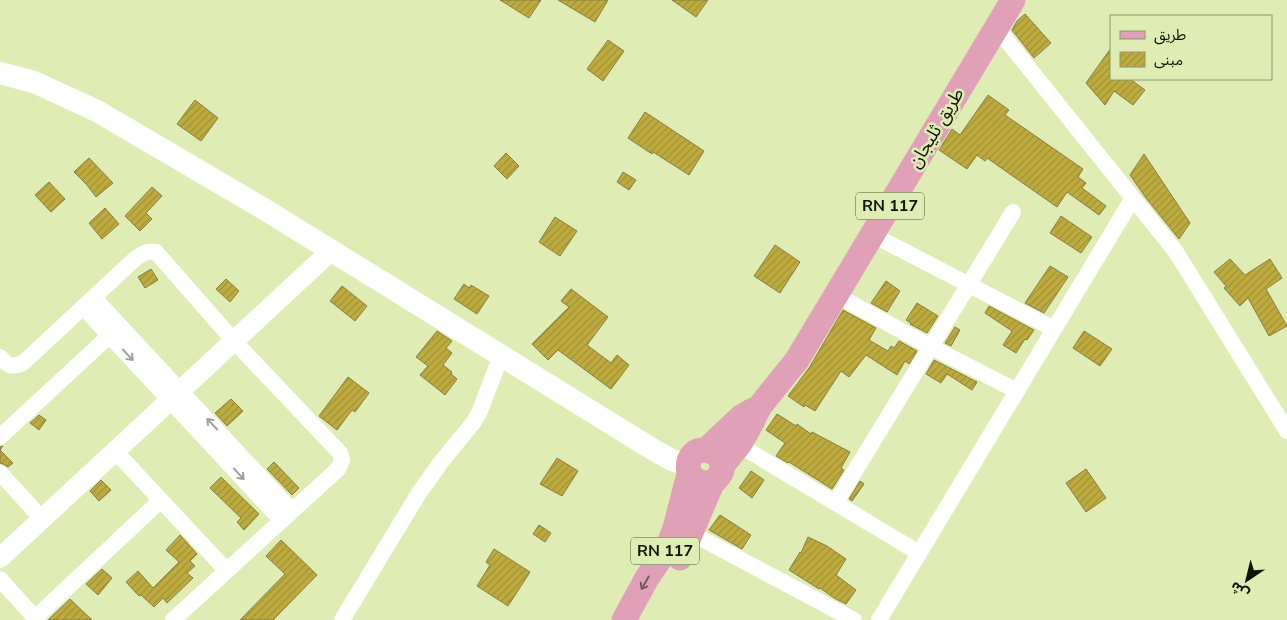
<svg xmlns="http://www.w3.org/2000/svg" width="1287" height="620" viewBox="0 0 1287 620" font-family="'Nunito Sans','Noto Sans Arabic',sans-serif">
<defs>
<pattern id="building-hatch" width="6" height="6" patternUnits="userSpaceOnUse" patternTransform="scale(1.25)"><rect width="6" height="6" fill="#beab3e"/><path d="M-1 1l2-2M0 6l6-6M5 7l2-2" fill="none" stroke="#a29235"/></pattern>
</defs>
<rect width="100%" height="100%" fill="#dfedb5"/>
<path fill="url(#building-hatch)" stroke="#877d47" d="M500,0H541L529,18Z
M558,0H608L595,22Z
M672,0H708L696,17Z
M1025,14L1051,43L1034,58L1012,30L1017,21Z
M608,40L624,51L603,81L587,69Z
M1111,48V79H1130L1145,90L1133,105L1114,91L1105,105L1086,83Z
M988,95L1009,110L1005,115L1083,169L1078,177L1086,183L1082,188L1106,206L1099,215L1067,192L1057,207L987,158L985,161L977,155L967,169L939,150L952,129L960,135Z
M195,100L218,118L201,141L177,124Z
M645,112L704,151L689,175L653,152L652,154L628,138Z
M506,153L519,166L507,179L494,166Z
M1144,154L1190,223L1179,239L1146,198L1130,175Z
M89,158L113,183L96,197L87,185L74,172Z
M623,172L636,180L629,190L617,182Z
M49,182L65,199L51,212L35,195Z
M152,187L162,196L146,213L152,219L140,231L125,216Z
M105,208L119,224L102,239L89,223Z
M1061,216L1092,237L1081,253L1050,233Z
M555,217L577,231L560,256L539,242Z
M775,245L800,262L780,293L754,276Z
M1230,259L1245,275L1270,259L1282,278L1266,289L1287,326L1269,336L1248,298L1240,306L1224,288L1226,286L1214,272Z
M1050,266L1068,277L1044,313L1025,303Z
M151,269L158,280L145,288L138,277Z
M226,279L239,291L230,302L216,289Z
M886,281L900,291L887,312L871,303Z
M464,284L469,288L471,285L489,296L477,314L454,299Z
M342,286L367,306L355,321L330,301Z
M571,289L608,317L587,345L611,363L617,355L629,365L611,389L558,350L548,360L532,344L569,307L561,301Z
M917,303L938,316L927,333L910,324L911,323L906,320Z
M989,306L1034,330L1027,340L1025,339L1016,353L1003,345L1012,331L985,313Z
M843,310L876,328L869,340L888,351L891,346L894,348L899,341L917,351L909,364L905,361L897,375L866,355L849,377L841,371L815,411L805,405L804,407L788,396L809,368Z
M955,327L960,330L951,346L945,343Z
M437,331L452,341L446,348L452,353L443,365L452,372L451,374L457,379L445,395L420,375L428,366L416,357Z
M1084,331L1112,349L1100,366L1073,348Z
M934,360L977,382L972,390L947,374L941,383L926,374Z
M348,377L369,393L355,412L352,410L337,430L319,416Z
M231,399L243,411L227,426L215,413Z
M777,414L796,426L797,424L811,434L812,432L850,452L841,468L844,470L832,489L789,462L788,463L776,456L785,443L766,430Z
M39,415L46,420L39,430L30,423Z
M3,446L0,450L13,463L8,467L3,464L0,463V447Z
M557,458L578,471L562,496L540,484Z
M274,462L299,488L292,495L267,469Z
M1086,469L1106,498L1086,512L1066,483Z
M751,471L764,480L752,498L739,488Z
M221,477L259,514L244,530L237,522L241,518L210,488Z
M101,480L111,490L99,501L90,491Z
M860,481L864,484L852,501L849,499Z
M720,515L751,535L742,549L709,530Z
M539,525L551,533L545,542L533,534Z
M180,535L197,554L190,561L195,566L187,573L193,578L167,603L163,598L154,607L141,595L139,596L126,582L138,571L153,588L179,562L166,550Z
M808,537L827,546L846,559L836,575L856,590L846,604L834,598L820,588L819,589L789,570L800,552L801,553Z
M281,540L317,575L273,620H240L285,574L266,556Z
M494,549L530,572L508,606L477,586L490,565L486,562Z
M102,569L112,578L98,595L86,584Z
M70,599L92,620H48Z"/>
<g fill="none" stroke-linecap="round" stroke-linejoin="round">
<path stroke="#fff" stroke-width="16" d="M996,27L1176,252L1287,431
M873,235L1054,329
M836,295L931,347L1017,391
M94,298L292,511
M83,307L282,521
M0,357C8,366 11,368 23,363L136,258C143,253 147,251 156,252L234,341L340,453L342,460L338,469L173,620
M0,437L109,336
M739,445L919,553
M115,451L227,571
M0,473L34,510
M836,502L1013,212
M683,531L691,533L854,620
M0,579L37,620
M35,618L161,500
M342,620L419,493L441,462L473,423L479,413L501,356
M879,620L1133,198"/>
<path stroke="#fff" stroke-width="20" d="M0,558L332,250"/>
<path stroke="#fff" stroke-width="22" d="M0,73L34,82L97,111L264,209L657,452L672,460L688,465"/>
<path stroke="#e0a1b8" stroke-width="25" d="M707,449L741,417L753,410
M722,466L739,445L750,426L760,406L797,360L1013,0
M680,558L713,481
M624,620L647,578L668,547L675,528L689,474C682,434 736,451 719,476C711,488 698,483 689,474"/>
</g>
<defs><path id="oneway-shaft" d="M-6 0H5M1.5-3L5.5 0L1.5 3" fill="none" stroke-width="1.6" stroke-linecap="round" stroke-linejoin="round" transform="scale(1.25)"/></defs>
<g stroke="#9fa19a">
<use href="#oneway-shaft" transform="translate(128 355) rotate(47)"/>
<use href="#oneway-shaft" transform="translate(212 424) rotate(-133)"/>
<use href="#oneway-shaft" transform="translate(239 474) rotate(47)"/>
</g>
<use stroke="#785a5d" href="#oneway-shaft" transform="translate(645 583) rotate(120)"/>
<g text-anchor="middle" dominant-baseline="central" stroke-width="5" stroke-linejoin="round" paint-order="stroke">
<g fill="#dfedb5" stroke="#4e5538" stroke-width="1">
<rect x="856" y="192.5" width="68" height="27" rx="4"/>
<rect x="631" y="537.5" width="68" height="27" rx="4"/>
</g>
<g font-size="16" font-weight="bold" fill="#101402">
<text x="890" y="206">RN 117</text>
<text x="665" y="551">RN 117</text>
</g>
<g font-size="18" fill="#101402" stroke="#dfedb5">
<text transform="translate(936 128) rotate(-59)">طريق ثليجان</text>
</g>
</g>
<rect x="1110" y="15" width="162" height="65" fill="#dfedb5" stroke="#8c966d"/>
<rect x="1120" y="31" width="25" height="8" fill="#e0a1b8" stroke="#8c966d"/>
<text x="1154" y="40" font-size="15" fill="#101402">طريق</text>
<rect x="1120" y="52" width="25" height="15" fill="url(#building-hatch)" stroke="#8c966d"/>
<text x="1154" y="65" font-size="15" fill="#101402">مبنى</text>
<g transform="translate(1247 580) rotate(215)" stroke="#dfedb5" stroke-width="4" paint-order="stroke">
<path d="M0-4L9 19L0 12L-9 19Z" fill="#101402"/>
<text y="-8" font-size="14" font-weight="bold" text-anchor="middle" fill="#101402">ش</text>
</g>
</svg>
